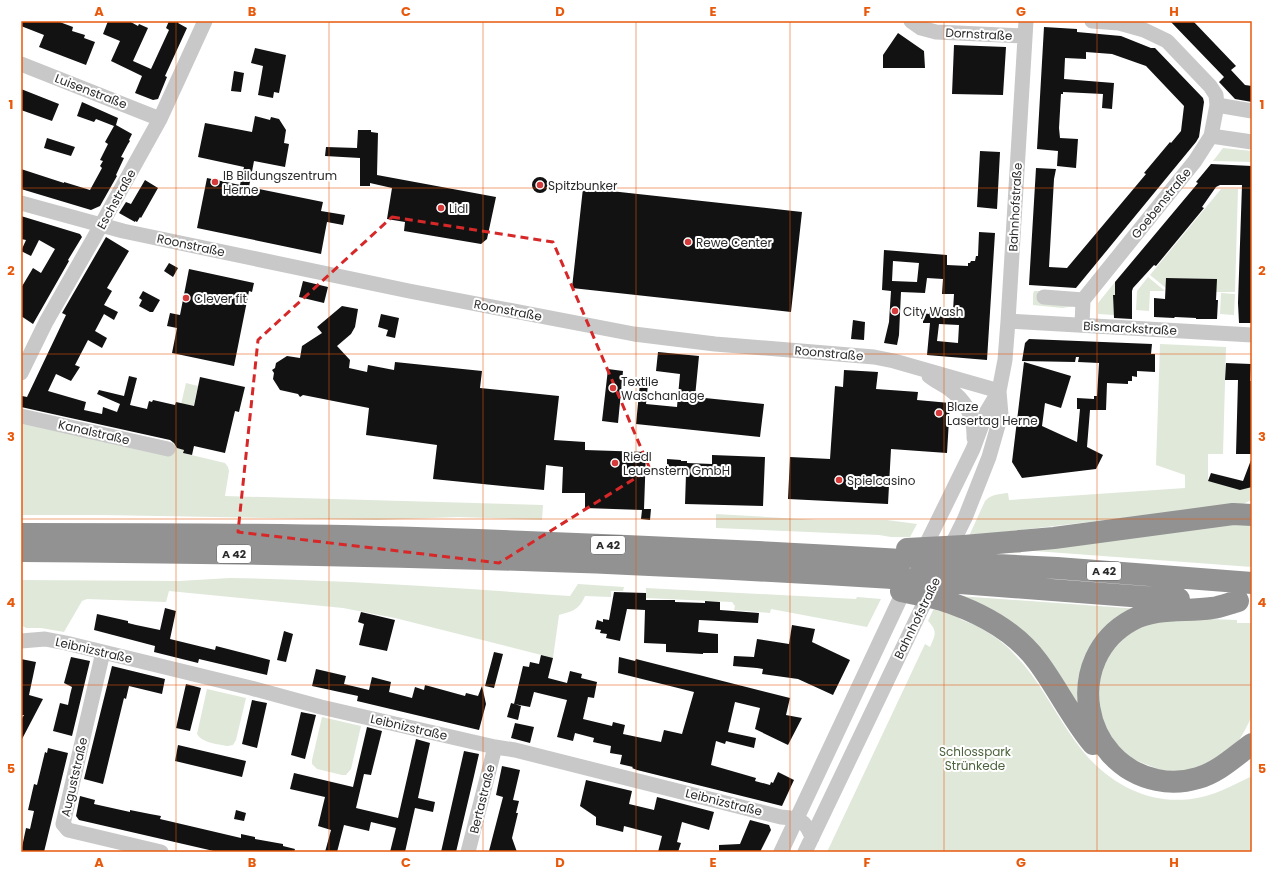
<svg xmlns="http://www.w3.org/2000/svg" width="1273" height="873" viewBox="0 0 1273 873" font-family="Poppins,sans-serif">
<rect width="100%" height="100%" fill="#fff"/>
<path fill="#e0e8da" d="M1223,148L1252,151V162L1213,161Z
M1221,189H1238L1235,292H1216V279L1166,278V288L1150,275Z
M1148,277L1165,291H1150L1149,311L1136,310L1137,291Z
M1115,282V295H1113L1114,315L1098,314V303Z
M1034,291H1041L1074,306L1062,308L1033,305V294Z
M1221,293L1235,294L1234,315L1220,314Z
M1160,344L1226,347L1223,454H1208V481L1251,487L1252,484V500L1243,504L969,536L985,501C991,494 1000,494 1008,493L1009,500L1185,488V475L1156,465Z
M186,383L198,386L183,453L225,463L228,467L229,471L225,496L543,505L542,520L458,517L377,520L103,515H21V421L170,451Z
M716,514L817,520H887L917,524L910,537H891L879,535L716,528Z
M1231,519H1242L1252,522V567L1021,550V553H1006V548Z
M230,578C343,580 457,588 570,596L578,584L624,587L623,591H611V597L585,596C579,610 573,611 559,615L553,658L395,618L343,608L169,591L166,602L87,599L82,601L64,632L41,628H26L21,625V580L179,581Z
M646,588L856,599L857,597L881,599L867,627L771,609L770,613L734,610L735,606L732,602L646,598Z
M959,596L1140,609L1115,627L1086,715L1069,701Z
M934,608C940,610 949,611 954,614C957,615 957,617 959,618C963,621 968,622 973,624C988,632 1003,641 1014,654C1039,679 1054,712 1075,741C1104,782 1150,809 1202,797C1219,793 1236,784 1252,776V852H827L925,644L930,647C935,635 938,631 928,621Z
M1182,618L1237,620V623H1252V716L1245,730L1238,742L1200,769L1169,773L1124,756L1099,716V678L1110,653L1131,631L1150,623Z
M207,689L246,698L236,740L233,745L227,746C218,744 202,743 197,734Z
M322,717L361,726L351,769L346,775H342L317,769L312,764V760Z"/>
<path fill="#121212" fill-rule="evenodd" d="M21,21H57L73,27L72,31L85,35L84,38L95,42L86,65L39,47L44,35L21,26Z
M108,21H129L138,26L139,24L148,28L133,61L151,69L169,30L166,28L169,21H179L178,23L187,28L165,76L167,77L158,99L153,100L135,93L142,76L111,61L120,41L103,34Z
M1170,21H1193L1236,66L1231,70L1245,85L1252,86V102L1235,99L1219,82L1224,77Z
M1044,27L1077,29V32L1121,36L1151,48H1155L1203,98L1204,102L1199,137L1196,142L1076,288L1029,285L1036,168L1056,169L1054,179L1049,267L1067,268L1146,174L1144,173L1170,142L1171,143L1181,131L1184,106L1146,66L1112,54L1086,52V59L1065,58L1064,79L1114,83L1112,109L1102,108L1103,94L1063,92V94H1061L1059,128L1060,138L1078,139L1076,168L1057,166L1058,151L1037,149Z
M898,33L924,51L925,68H883V55Z
M954,45L1006,47L1003,95L952,94Z
M255,48L286,55L279,93L274,92L273,98L258,95L263,66L251,63Z
M234,71L244,73L241,92L231,91Z
M21,89L59,104L52,121L21,110Z
M82,102L118,118L116,125L132,134L129,140L130,141L128,144L121,157L124,158L116,175L117,176L100,206L91,210L21,189V169L64,183V182L90,190L102,168L100,166L103,161L100,160L108,144L105,142L114,126L96,119L94,122L77,116Z
M255,116L270,120L271,117L279,119L286,130L284,143L289,144L285,167L254,161L249,187L323,202L321,211L345,215L343,225L327,222L321,254L197,228L207,178L240,185L244,167L198,157L205,123L252,132Z
M358,130H371V132L378,133L377,175L496,197L487,239L481,244L404,231L405,222L387,219L392,188L370,183V186H360V158L325,156L326,147L357,148Z
M47,138L75,147L71,156L44,148Z
M980,151L1000,152L997,209L977,207Z
M1211,164L1252,166V323H1239L1238,303L1242,185H1220L1216,187L1202,207L1204,208L1156,266L1154,265L1133,288L1132,291V319L1114,318L1113,295H1115V282L1198,183L1196,182Z
M532 185a8 8 0 1 1 16 0a8 8 0 1 1-16 0Z
M145,180L158,188L141,218L140,217L137,222L135,221V222L119,213L126,202L131,204Z
M583,188L802,212L791,312L572,288Z
M21,216L80,234L82,237L68,260L69,261L33,324L21,316V288L33,268L41,273L55,249L39,240L31,256L21,251L26,240L21,239Z
M979,232L995,233L987,360L927,355L930,323H923V313L929,314V310L953,311L954,294H942L943,279L927,278L925,293L901,292L899,335L897,345L884,343L889,322L891,291L882,290L884,250L947,255V265L968,266V263H970L971,261H975L976,256H978ZM893,261L919,263L917,282L892,281ZM939,324L959,325L958,343L937,341Z
M106,237L129,251L107,288L112,291L104,305L118,312L114,320L104,314L95,331L107,338L102,348L88,340L75,365L80,367L71,381L56,374L48,391L86,402L84,410L102,414L103,407L117,412L120,404L97,394L99,390L124,396L129,376L137,378L130,405L147,409L149,401L152,402L153,400L175,405L176,402L194,406L200,377L245,387L239,412L235,411L225,453L194,446L192,455L183,453L184,450L177,448L174,443L170,440L21,407L22,396L27,397L66,315L62,313Z
M169,263L178,268L173,277L164,271Z
M189,269L254,283L252,292L249,291L234,366L172,353L177,328L167,326L170,313L180,315Z
M1166,278L1217,279L1216,300H1218L1217,319H1196V318L1175,317L1174,318L1154,317V298L1165,299Z
M303,281L328,287L324,303L299,297Z
M143,291L160,300L153,312H150L139,306L142,300L139,298Z
M342,306L358,309L355,327L351,334L337,346L350,360L349,368L367,372L368,365L394,370L395,362L482,371L480,388L559,396L554,440L585,442V450L646,452L644,509H651L650,520L641,519L642,510L585,508V493H562L563,467L546,465L544,490L433,479L437,445L366,435L369,408L303,395L300,397L298,394L280,390L273,379L274,373L272,370L275,368L276,363L287,356L300,358L302,346L322,333L317,327Z
M381,314L399,318L395,338L386,336L388,330L378,327Z
M853,320L865,322L864,340L851,339Z
M1029,339L1152,344L1151,354H1155V372L1137,371V377L1132,376V381H1128V384L1107,383L1106,410H1090L1087,447L1103,455L1096,469L1022,478L1012,462L1024,362L1071,376L1061,408L1045,403L1042,426L1077,442L1080,409H1077V398L1094,399V396H1097L1099,363L1078,362L1079,357H1076L1075,362L1022,361L1025,343Z
M658,352L699,356L695,397L764,404L760,437L636,424L640,383L648,384L646,404L677,407L680,374L656,371Z
M1226,363L1251,364L1250,381H1252V454H1236L1238,380H1225Z
M608,369L623,371L618,423L602,421Z
M844,370L878,372L876,389L918,392L917,400L950,403L947,453L891,449L888,504L788,499L790,457L830,459L835,386L843,387Z
M712,455L765,457L763,506L685,504L686,474L667,473V459L681,460V461H687V463L712,464Z
M1251,460L1252,487L1240,490L1208,481L1211,473L1243,481Z
M614,592L646,593V600H675V602L705,603V601L720,602V610L759,613L758,623L699,620L698,632L718,634V653H703V654L666,652V644L644,643L645,610L627,609L620,641L606,638L607,634L600,633L601,630L595,629L597,620L603,622V619L609,620Z
M165,608L176,611L170,639L215,650L216,646L270,660L267,675L199,659L198,663L154,652L155,646L94,630L97,614L128,621V623L136,625L160,630Z
M361,612L395,620L387,651L359,645L364,624L358,622Z
M792,625L815,629L812,642L850,660L833,695L798,679L762,674L763,669L757,668L733,666L734,656L754,657L757,639L789,644Z
M284,631L293,634L286,662L277,660Z
M494,652L503,654L494,688L485,686Z
M541,655L553,658L548,678L567,683L570,671L582,674L581,678L597,682L594,698L588,697L583,719L612,726L613,722L625,725L623,734L661,742L664,730L682,734L694,692L618,673L619,657L635,661L636,659L790,698L786,715L802,718L788,745L755,729L760,708L735,702L728,732L756,738L754,748L726,741L725,744L716,741L711,765L756,778L755,781L770,785L771,782L773,783L778,772L794,780L782,806L637,770L632,768L633,767L620,764L622,755L610,753L611,746L593,742L594,738L575,733L573,741L557,737L567,700L534,692L530,707L514,704L523,666L529,667L530,662L539,664Z
M71,657L90,661L72,736L53,731L60,703L68,705L70,695L72,687L64,683Z
M21,659L36,662L29,695L43,699L21,741V720L24,715H21Z
M112,666L165,679L162,694L129,686L126,699L124,698L103,784L84,779Z
M316,669L346,676L344,684L369,690L372,677L391,682L389,692L412,698L415,687L424,690L425,685L465,696L466,693L478,696L482,686L486,704L479,730L357,701L358,696L312,686Z
M186,684L201,688L190,731L176,728Z
M252,700L267,703L257,748L242,744Z
M511,703L521,706L518,720L507,717Z
M301,712L316,715L305,759L291,755Z
M515,723L534,727L530,743L511,738Z
M367,727L382,731L371,775L364,774L356,808L398,818L416,739L430,743L418,798L435,802L433,812L415,808L405,852H390L396,828L371,822L369,831L344,825L337,852H325L331,830L318,826L325,797L290,789L294,773L353,787Z
M178,745L246,761L242,777L175,761Z
M48,748L68,753L44,852H21L26,828L30,829L34,811L28,810L34,784L37,785L45,752L47,753Z
M464,751L479,754L474,776L456,852H441Z
M502,766L520,770L513,800L519,801L516,813H518L512,838L517,852H495L489,851L503,797L496,795Z
M586,780L632,791L629,804L654,810L657,797L714,812L709,830L682,822L677,842L681,843L678,852H658L662,836L624,826L623,832L596,825V817L580,806Z
M80,796L95,800L94,804L130,812V810L150,814L161,816L160,819L241,838V834L255,837V839L283,844V846L295,849L294,852H218L79,820L76,816Z
M236,810L246,813L244,821L234,819Z
M750,820L769,825L771,830L760,852H719V845L740,844Z"/>
<g fill="none" stroke-linecap="round" stroke-linejoin="round">
<path stroke="#c8c8c8" stroke-width="15" d="M911,21L921,28L936,32L1025,36
M21,64L160,119
M1217,105L1252,111
M1211,136L1252,142
M21,203L123,231L409,291L634,334L715,344L874,357L894,361L999,391
M1044,297L1083,300
M1008,321L1252,335
M1082,325L1083,300L1195,161L1211,136L1217,105L1216,95L1210,86L1167,41L1144,30L1119,23L1092,21
M21,373L46,322L95,236L160,119L205,21
M929,376C935,381 942,384 948,388C965,400 975,416 974,438
M21,416L168,449
M947,554L965,518L989,457L1001,415L999,391L1005,360L1008,321L1026,21
M921,555L973,449L987,411L999,391
M21,641L45,639L66,643L251,688L321,707L495,747L515,750L781,817C799,818 806,820 812,838
M103,652L63,824L68,830L161,852
M468,852L495,747
M781,852L907,584
M805,852L931,589"/>
<path stroke="#929292" stroke-width="22" d="M21,534C163,534 304,534 446,539C598,544 750,551 902,560
M964,546L1054,538L1233,514L1252,515
M21,551C163,552 305,554 446,558C595,561 744,569 893,578
M956,563L1057,568L1252,583
M947,582L1144,597L1179,599
M939,599C977,611 1014,629 1038,662C1058,689 1072,719 1093,744
M1238,601C1230,603 1221,607 1212,608C1185,612 1157,607 1132,620C1062,658 1080,764 1157,780C1171,783 1185,782 1198,778C1219,772 1235,756 1252,744"/>
<path stroke="#929292" stroke-width="22" d="M907,549L964,546
M919,561L956,563
M893,578L947,582
M901,591L939,599"/>
</g>
<path fill="none" stroke="#d62828" stroke-width="3" stroke-dasharray="8 5" stroke-linejoin="round" d="M392,217L553,242L650,469L499,563L238,532L258,340Z"/>
<path fill="none" stroke="#e8590c" stroke-width="1" stroke-opacity="0.55" d="M176,21V852M329,21V852M483,21V852M636,21V852M790,21V852M944,21V852M1097,21V852M21,188H1252M21,354H1252M21,519H1252M21,685H1252"/>
<g fill="#d53b3b" stroke="#fff" stroke-width="1.5">
<circle cx="215" cy="182" r="4"/>
<circle cx="540" cy="185" r="4"/>
<circle cx="441" cy="208" r="4"/>
<circle cx="688" cy="242" r="4"/>
<circle cx="186" cy="298" r="4"/>
<circle cx="895" cy="311" r="4"/>
<circle cx="613" cy="388" r="4"/>
<circle cx="939" cy="413" r="4"/>
<circle cx="615" cy="463" r="4"/>
<circle cx="839" cy="480" r="4"/>
</g>
<g text-anchor="middle" dominant-baseline="central" stroke-width="4" stroke-linejoin="round" paint-order="stroke">
<g fill="#fff" stroke="#6b6b6b" stroke-width="1">
<rect x="591" y="536" width="34" height="18" rx="3"/>
<rect x="217" y="545" width="34" height="18" rx="3"/>
<rect x="1087" y="562" width="34" height="18" rx="3"/>
</g>
<g font-size="11" font-weight="bold" fill="#2b2b2b">
<text x="608" y="545">A 42</text>
<text x="234" y="554">A 42</text>
<text x="1104" y="571">A 42</text>
</g>
<g font-size="12" fill="#2b2b2b" stroke="#fff">
<text transform="translate(979 34) rotate(3)">Dornstraße</text>
<text transform="translate(91 91) rotate(21)">Luisenstraße</text>
<text transform="translate(116 199) rotate(-61)">Eschstraße</text>
<text transform="translate(1161 203) rotate(-51)">Goebenstraße</text>
<text transform="translate(1015 207) rotate(-87)">Bahnhofstraße</text>
<text transform="translate(191 245) rotate(12)">Roonstraße</text>
<text transform="translate(508 310) rotate(11)">Roonstraße</text>
<text transform="translate(1130 328) rotate(3)">Bismarckstraße</text>
<text transform="translate(829 353) rotate(5)">Roonstraße</text>
<text transform="translate(94 432) rotate(13)">Kanalstraße</text>
<text transform="translate(917 618) rotate(-64)">Bahnhofstraße</text>
<text transform="translate(94 650) rotate(13)">Leibnizstraße</text>
<text transform="translate(409 727) rotate(13)">Leibnizstraße</text>
<text transform="translate(74 777) rotate(-77)">Auguststraße</text>
<text transform="translate(482 799) rotate(-76)">Bertastraße</text>
<text transform="translate(724 802) rotate(14)">Leibnizstraße</text>
</g>
<g font-size="12" fill="#2b2b2b" stroke="#fff" text-anchor="start">
<text x="223" y="175">IB Bildungszentrum<tspan x="223" dy="14">Herne</tspan></text>
<text x="548" y="185">Spitzbunker</text>
<text x="449" y="208">Lidl</text>
<text x="696" y="242">Rewe Center</text>
<text x="194" y="298">Clever fit</text>
<text x="903" y="311">City Wash</text>
<text x="621" y="381">Textile<tspan x="621" dy="14">Waschanlage</tspan></text>
<text x="947" y="406">Blaze<tspan x="947" dy="14">Lasertag Herne</tspan></text>
<text x="623" y="456">Riedl<tspan x="623" dy="14">Leuenstern GmbH</tspan></text>
<text x="847" y="480">Spielcasino</text>
</g>
<g font-size="12" fill="#4c633d" stroke="#fff">
<text x="975" y="751">Schlosspark<tspan x="975" dy="14">Strünkede</tspan></text>
</g>
</g>
<rect width="1273" height="873" fill="none" stroke="#ffffff" stroke-width="44"/>
<rect x="22" y="22" width="1229" height="829" fill="none" stroke="#e8590c" stroke-width="1.5"/>
<g font-size="13" text-anchor="middle" font-weight="bold" fill="#e8590c">
<text x="99" y="16">A</text>
<text x="252" y="16">B</text>
<text x="406" y="16">C</text>
<text x="560" y="16">D</text>
<text x="713" y="16">E</text>
<text x="867" y="16">F</text>
<text x="1021" y="16">G</text>
<text x="1174" y="16">H</text>
<text x="11" y="109">1</text>
<text x="1262" y="109">1</text>
<text x="11" y="275">2</text>
<text x="1262" y="275">2</text>
<text x="11" y="441">3</text>
<text x="1262" y="441">3</text>
<text x="11" y="607">4</text>
<text x="1262" y="607">4</text>
<text x="11" y="773">5</text>
<text x="1262" y="773">5</text>
<text x="99" y="867">A</text>
<text x="252" y="867">B</text>
<text x="406" y="867">C</text>
<text x="560" y="867">D</text>
<text x="713" y="867">E</text>
<text x="867" y="867">F</text>
<text x="1021" y="867">G</text>
<text x="1174" y="867">H</text>
</g>
</svg>
